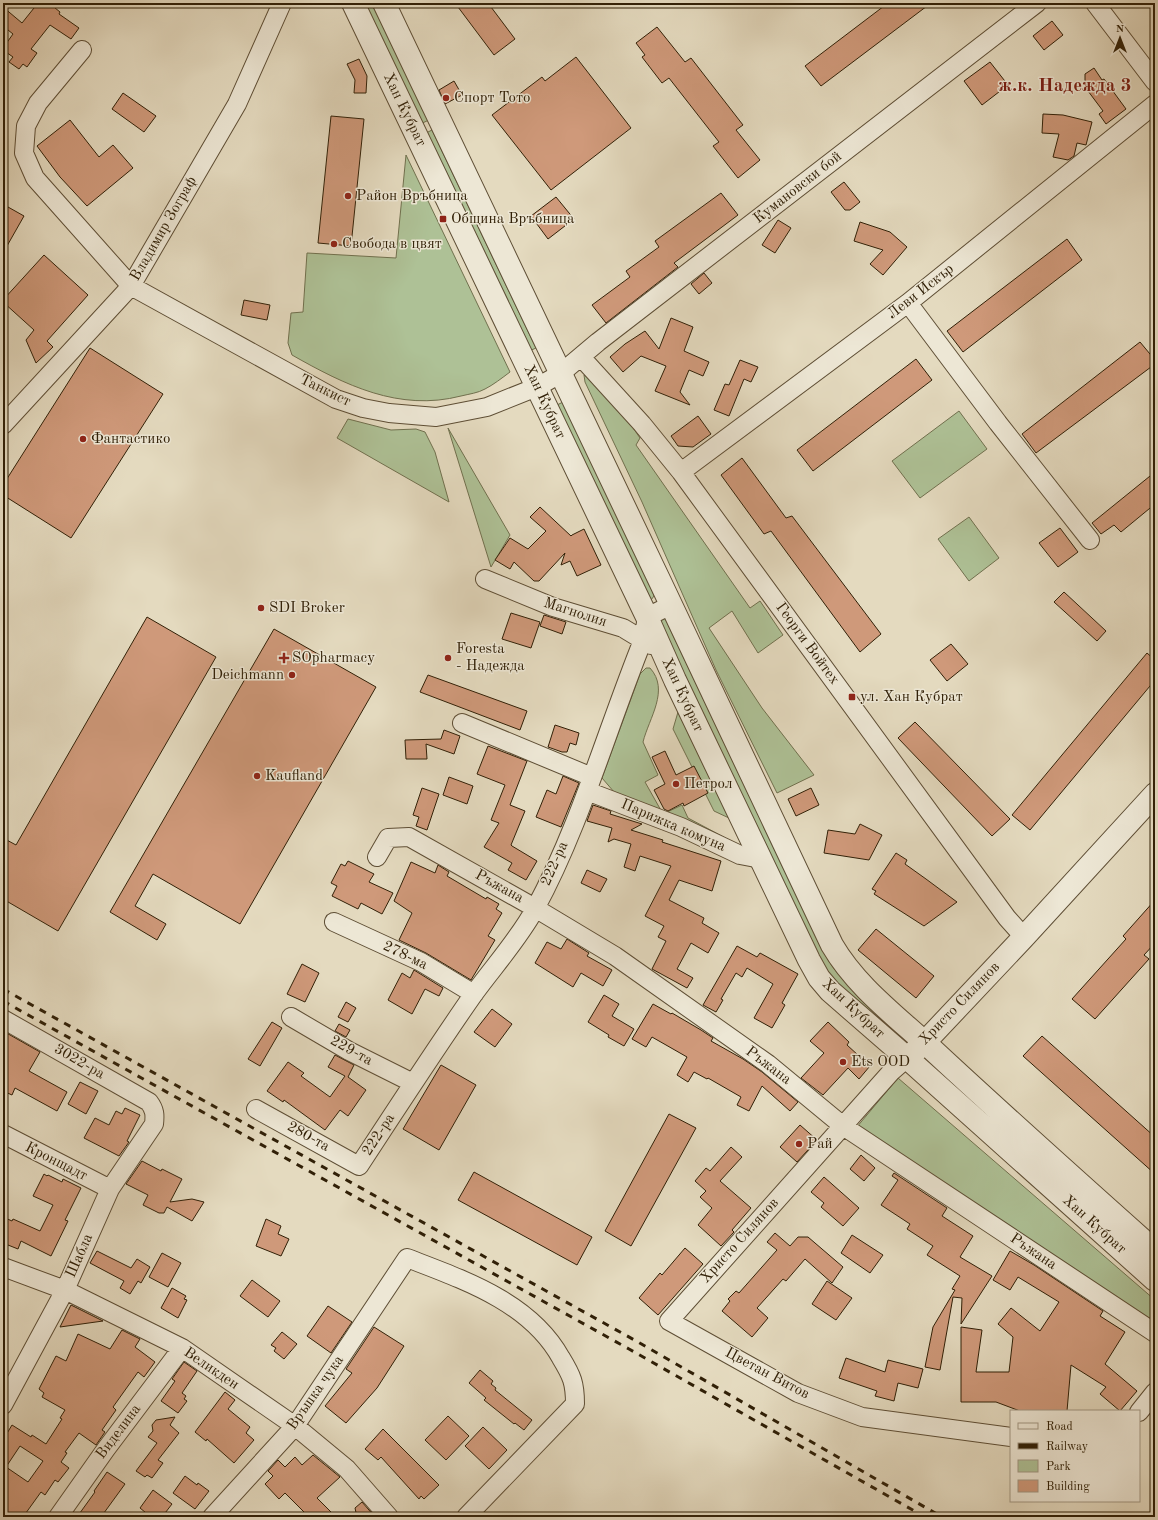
<svg xmlns="http://www.w3.org/2000/svg" width="1158" height="1520" viewBox="0 0 1158 1520" font-family="'Old Standard TT',serif">
<rect width="100%" height="100%" fill="#e4dabf"/>
<filter id="stains"><feTurbulence type="fractalNoise" baseFrequency=".005" numOctaves="4"/><feColorMatrix values="0 0 0 0 .2 0 0 0 0 .09 0 0 0 0 .02 0 0 0 .5 -.17"/></filter>
<radialGradient id="worn" r=".72"><stop offset=".6" stop-color="#630" stop-opacity="0"/><stop offset="1" stop-color="#630" stop-opacity=".3"/></radialGradient>
<path fill="#aec196" stroke="#70704e" d="M360,3H374L429,120L418,125Z
M432,130L536,348L527,352L424,134Z
M406,155L510,372C502,378 493,385 485,389C478,393 469,394 461,396C399,412 345,385 292,355L288,343L291,313L303,312L307,253L396,258Z
M584,375L605,387L640,438L636,445L750,608L760,601L783,635L758,653L732,611L709,628L762,708L814,775L777,793L716,670L642,502L585,382Z
M563,402L652,590L654,596L651,600L647,601L553,407Z
M959,411L987,449L920,498L892,461Z
M348,419L391,430L416,429L425,432L435,452L449,502L337,438Z
M448,428L510,535L491,567Z
M969,517L999,558L969,581L938,539Z
M663,614L823,951L832,966L839,975L899,1031L892,1039L831,984L654,617Z
M646,668H650C670,690 649,718 643,742L658,775L645,782L663,814L682,805L688,818L733,842L621,800L602,778L640,674Z
M678,712L729,818L714,811L673,729Z
M898,1078L1155,1300V1325L856,1128Z"/>
<path fill="#cf997a" stroke="#312007" fill-rule="evenodd" d="M38,3H49L60,12L59,14L79,28L71,39L50,25L31,49L37,53L27,67L23,64L19,69L9,62L13,57L3,50V48L13,34L3,26V7L22,23Z
M455,3H488L515,39L494,55Z
M888,3H931L821,86L805,66Z
M1052,21L1063,35L1044,50L1033,36Z
M657,27L685,62L691,58L743,125L736,130L760,160L738,178L713,146L719,142L669,78L662,83L642,57L645,55L636,43Z
M576,57L631,128L551,190L492,115L542,77L545,81Z
M359,59L367,76L366,93H354L355,80L347,64Z
M990,62L1008,85L982,105L964,81Z
M1094,68L1102,80L1104,79L1126,109L1106,124L1099,114L1103,111L1085,87V74Z
M454,81L462,95L445,104L439,90Z
M123,93L156,116L144,132L112,109Z
M1043,114L1063,115L1092,122L1086,145L1077,143L1074,156L1068,160L1053,157L1059,134L1042,133Z
M331,116L364,119L351,246L318,243Z
M70,120L99,157L113,145L133,168L87,206L60,177L37,146Z
M844,182L860,202L850,210H845L831,192Z
M721,193L738,215L674,263L678,267L606,323L592,305L630,277L626,271L659,247L655,241Z
M556,197L574,219L548,239L531,216Z
M8,207L24,216L3,253V216Z
M778,220L791,228L775,253L762,245Z
M860,222L890,232L907,247L883,275L870,264L883,250L854,241Z
M1067,239L1082,260L963,352L947,331Z
M44,255L88,295L47,341L53,347L36,363L26,340L34,330L3,302V300Z
M704,273L712,283L699,294L691,284Z
M244,300L270,305L267,320L241,315Z
M671,318L693,327L684,351L709,362L703,376L689,370L680,392L690,405L655,391L666,366L641,356L623,372L610,357L625,344L645,331L659,349Z
M1140,342L1155,360V364L1036,453L1022,434Z
M90,348L163,394L71,538L3,495V485Z
M916,359L932,380L813,471L797,450Z
M740,360L758,367L751,382L744,379L729,416L714,410L725,384L729,385Z
M698,416L711,434L693,447L678,446L671,436Z
M742,458L786,518L792,516L881,634L860,652L771,531L764,534L721,475Z
M1155,472V504L1121,532L1114,525L1101,534L1092,523Z
M540,507L571,536L572,535L584,529L601,565L577,576L570,561L561,565L565,553L539,581H534L514,562L510,569L495,560L510,538L528,549L546,531L530,517Z
M1060,528L1078,552L1058,567L1039,543Z
M1064,592L1106,631L1097,641L1054,602Z
M511,613L540,622L531,648L502,639Z
M544,615L566,622L562,634L540,626Z
M147,617L216,657L58,931L3,899V838L16,845Z
M274,629L376,687L240,924L153,874L135,906L166,924L157,940L110,912Z
M951,644L968,664L947,681L930,660Z
M1147,653L1155,660V680L1030,830L1012,815Z
M428,675L527,711L520,730L420,692Z
M915,722L1010,819L992,836L898,738Z
M555,725L579,733L576,745L570,743L567,752H562L548,747Z
M444,730L460,736L454,754L426,744L427,759H406L405,740L441,739Z
M488,746L527,761L510,805L525,811L511,845L512,846L537,861L526,880L508,870L512,863L484,847L499,823L491,820L505,785L477,774Z
M665,751L676,775L694,766L708,793L684,806L683,803L668,811L664,809L654,790L665,784L652,757Z
M563,776L579,783L561,827L536,817L547,790L556,794Z
M449,777L473,786L467,804L443,795Z
M422,788L439,794L427,830L416,826L419,817L413,815Z
M811,788L819,805L796,816L788,799Z
M593,805L611,811L610,814L642,824L631,830L663,840L662,842L721,861L712,891L679,880L669,900L704,918L702,923L719,933L708,953L691,943L677,969L693,978L687,988L652,969L666,941L658,937L664,926L645,916L671,866L640,856L635,871L624,867L631,844L614,839L608,842L612,828L587,821Z
M860,824L882,835L869,860L824,853L828,830L855,834Z
M896,853L907,860L905,864L926,879L957,902L924,926L874,894L876,891L872,889Z
M348,861L374,874L369,882L393,893L382,914L361,903L358,909L332,896L337,886L331,883L341,864L345,866Z
M411,862L435,873L438,865L449,872L447,876L486,899L487,897L499,904L496,909L502,913L488,936L495,940L471,980L426,953L399,940L412,913L394,901Z
M587,870L607,879L600,892L581,883Z
M1155,900V943L1144,955L1149,959L1095,1019L1072,999L1126,939L1123,936Z
M876,929L934,976L916,998L858,950Z
M567,939L589,953L587,956L612,970L603,986L581,973L573,987L535,963L547,942L561,949Z
M737,946L757,957L760,953L798,974L782,1003L785,1005L772,1028L754,1018L773,984L747,968L742,977L736,973L721,999L723,1000L716,1012L703,1005Z
M302,964L319,973L305,1002L287,994Z
M414,970L443,988L439,996L425,989L412,1014L388,1000L402,973L410,978Z
M604,995L619,1004L612,1016L634,1029L624,1046L608,1037L609,1035L588,1022Z
M346,1002L356,1008L348,1022L338,1017Z
M653,1004L671,1014L672,1013L701,1030L713,1038L711,1041L743,1059L762,1072L798,1102L790,1111L762,1086L749,1111L737,1105L741,1097L708,1078L707,1079L694,1072L688,1082L677,1075L687,1057L652,1037L646,1047L632,1039Z
M492,1009L512,1024L495,1047L474,1032Z
M272,1022L282,1028L260,1066L248,1059Z
M828,1022L849,1042L847,1045L870,1066L859,1079L848,1068L823,1095L801,1078L824,1053L810,1041Z
M339,1024L350,1030L346,1037L335,1031Z
M3,1031L40,1052L29,1071L67,1092L57,1111L15,1088L12,1095L3,1091Z
M1042,1036L1155,1137V1174L1023,1056Z
M335,1055L354,1065L348,1077L366,1090L348,1116L340,1110L325,1130L284,1100L283,1102L267,1091L288,1062L304,1073L301,1076L330,1097L345,1076L328,1067Z
M441,1065L476,1085L439,1150L403,1129Z
M80,1082L98,1091L86,1114L68,1104Z
M125,1108L140,1115L127,1141L129,1142L119,1156L84,1138L95,1118L109,1125L116,1111L122,1114Z
M669,1114L696,1128L631,1246L605,1231Z
M800,1125L817,1140L797,1162L780,1147Z
M731,1147L742,1157L720,1181L751,1208L732,1230L734,1232L721,1246L698,1225L712,1208L700,1197L706,1191L695,1181L706,1168L710,1171Z
M861,1155L875,1168L864,1181L850,1169Z
M142,1161L161,1171L162,1169L182,1179L170,1202L192,1199L204,1202L192,1221L167,1207L164,1213H159L143,1205L148,1195L126,1184Z
M474,1172L592,1237L577,1265L458,1200Z
M894,1173L947,1208L942,1216L973,1236L960,1257L992,1276L961,1324L962,1298L953,1297L940,1370L925,1367L933,1327L955,1290L952,1289L960,1276L927,1255L933,1246L907,1229L910,1224L881,1205L898,1180L892,1176Z
M44,1174L47,1176L48,1175L62,1182L63,1179L81,1188L65,1220L68,1221L51,1256L21,1241L18,1249L3,1243V1217L12,1221L13,1219L40,1231L53,1205L33,1196Z
M824,1177L859,1208L843,1226L821,1207L824,1203L811,1192Z
M266,1219L281,1226L278,1234L289,1239L281,1256L256,1246Z
M775,1233L790,1246L798,1237H808L843,1267L832,1283L805,1259L786,1281L783,1279L757,1308L768,1318L752,1337L722,1311L730,1301L728,1299L736,1291L739,1293L777,1250L767,1242Z
M852,1235L883,1255L870,1273L841,1253Z
M685,1248L703,1264L658,1315L639,1298L660,1273L662,1275Z
M97,1251L131,1268L137,1259L150,1267L141,1283L138,1281L130,1294L120,1288L124,1281L90,1263Z
M1010,1251L1034,1265L1103,1311L1100,1316L1125,1332L1105,1364L1137,1391L1120,1411L1100,1394L1106,1387L1071,1365L1067,1411H1020L996,1402H961V1327L982,1330L976,1372H1009L1013,1337L998,1324L1011,1308L1040,1331L1059,1302L1018,1277L1010,1290L993,1280Z
M162,1253L181,1263L168,1287L149,1277Z
M252,1280L280,1301L268,1317L240,1296Z
M827,1281L852,1298L836,1320L812,1304Z
M172,1288L186,1296L184,1299L187,1300L178,1318L161,1308Z
M71,1305L103,1321L60,1327Z
M328,1306L352,1322L331,1353L307,1336Z
M374,1327L404,1346L377,1388L346,1423L325,1406L352,1373L346,1369Z
M122,1330L140,1339L135,1347L155,1362L144,1377L138,1372L113,1407L116,1410L102,1430L105,1432L96,1445L79,1433L65,1452L67,1453L61,1462L69,1468L58,1482L55,1480L45,1495L41,1492L23,1517H8L3,1514V1440L12,1425L31,1437L32,1435L46,1444L62,1419L60,1418L65,1410L42,1397L44,1393L39,1389L56,1356L66,1361L78,1334L110,1349ZM20,1446L43,1461L28,1482L6,1467Z
M282,1332L297,1344L284,1359L274,1351L276,1348L271,1345Z
M846,1358L885,1372L888,1360L923,1369L918,1388L898,1383L894,1401L875,1396L877,1391L839,1378Z
M184,1362L197,1371L182,1393L186,1396L184,1399L187,1401L178,1413L161,1401L175,1381L172,1379Z
M480,1370L493,1381L491,1384L496,1388L495,1390L532,1420L524,1430L515,1423L514,1424L484,1400L486,1398L469,1383Z
M225,1392L235,1400L228,1409L250,1427L246,1433L254,1440L234,1463L207,1439L206,1441L195,1432Z
M448,1416L469,1436L446,1460L425,1440Z
M175,1417L170,1425L179,1433L158,1460L163,1463L152,1478L147,1475L145,1477L136,1471L157,1443L148,1437L153,1431L152,1425L156,1420Z
M483,1427L507,1450L489,1469L465,1446Z
M383,1429L439,1485L424,1499L421,1496L419,1499L381,1457L378,1460L365,1449Z
M313,1455L340,1477L317,1498L336,1517H309L285,1493L279,1499L265,1484L273,1476L268,1471L278,1460L285,1467L295,1457L302,1465Z
M107,1472L125,1484L101,1517H77L95,1492L94,1491Z
M185,1476L197,1485L198,1483L209,1491L195,1509L173,1493Z
M153,1490L172,1504L162,1517H151L140,1508Z
M362,1502L375,1517H357L355,1508Z"/>
<g fill="none" stroke-linecap="round" stroke-linejoin="round">
<defs>
<path id="minor" d="M1095,3L1155,82
M82,50L38,103L26,126L24,153L35,178L131,286L336,399L363,408L389,413L436,417L487,407L537,387L560,374L598,342L1037,3
M908,303L998,423L1090,540
M581,357L642,424L681,472L1007,918L1024,937
M3,425L131,286L237,104L282,3
M681,472L908,303L1155,104
M485,579L553,607L623,628L651,645
M462,723L592,777
M587,791L681,827L740,855L761,859
M377,857L388,838L409,837L535,908L615,956L768,1064L843,1126L1155,1333
M334,922L421,962L474,994
M291,1017L349,1051L413,1083
M3,1019L149,1102C155,1110 155,1115 154,1124L110,1189L65,1290L3,1405
M907,1058L891,1072L669,1321L798,1393L862,1417L1011,1437
M256,1109L359,1166C397,1108 434,1051 473,995C494,966 518,940 535,909C580,826 607,729 643,640L647,617L671,605
M3,1134L110,1189
M3,1267L65,1290L182,1348L295,1426L347,1469L389,1517
M1139,1412L1155,1392
M58,1517L106,1449L182,1348
M212,1517L295,1426L407,1258C464,1280 530,1302 561,1358C572,1376 575,1383 575,1404L466,1517"/>
<path id="tertiary" d="M353,3L647,617L675,680L809,960L819,978L830,991L907,1058L1155,1280
M384,3C532,317 685,630 832,945C857,988 899,1018 935,1052C1007,1119 1081,1185 1155,1251
M914,1052L925,1042L1024,937L1155,794"/>
</defs>
<use href="#minor" stroke="#5e4e35" stroke-width="20"/>
<use href="#tertiary" stroke="#5e4e35" stroke-width="24"/>
<use href="#minor" stroke="#ede7d5" stroke-width="18"/>
<use href="#tertiary" stroke="#ede7d5" stroke-width="22"/>
<path stroke="#312007" stroke-width="3" stroke-dasharray="7 7" stroke-linecap="butt" d="M3,989L638,1342L942,1517
M3,1001L629,1349L925,1517"/>
</g>
<g fill="#8f2418" stroke="#ede7d5" stroke-width="1.5">
<circle cx="446" cy="98" r="4"/>
<circle cx="348" cy="196" r="4"/>
<rect x="439" y="215" width="8" height="8" rx="2"/>
<circle cx="334" cy="244" r="4"/>
<circle cx="83" cy="439" r="4"/>
<circle cx="261" cy="608" r="4"/>
<path d="M282 652h4v4h4v4h-4v4h-4v-4h-4v-4h4z"/>
<circle cx="448" cy="658" r="4"/>
<circle cx="292" cy="675" r="4"/>
<rect x="848" y="693" width="8" height="8" rx="2"/>
<circle cx="257" cy="776" r="4"/>
<circle cx="676" cy="784" r="4"/>
<circle cx="843" cy="1062" r="4"/>
<circle cx="799" cy="1144" r="4"/>
</g>
<g text-anchor="middle" dominant-baseline="central" stroke-width="3" stroke-linejoin="round" paint-order="stroke">
<g font-size="15" fill="#312007" stroke="#ede7d5" text-anchor="start">
<text x="454" y="98">Спорт Тото</text>
<text x="356" y="196">Район Връбница</text>
<text x="451" y="219">Община Връбница</text>
<text x="342" y="244">Свобода в цвят</text>
<text x="91" y="439">Фантастико</text>
<text x="269" y="608">SDI Broker</text>
<text x="456" y="649">Foresta<tspan x="456" dy="17">- Надежда</tspan></text>
<text x="292" y="658">SOpharmacy</text>
<text x="284" y="675" text-anchor="end">Deichmann</text>
<text x="860" y="697">ул. Хан Кубрат</text>
<text x="265" y="776">Kaufland</text>
<text x="684" y="784">Петрол</text>
<text x="851" y="1062">Ets OOD</text>
<text x="807" y="1144">Рай</text>
</g>
<g font-size="15" fill="#312007" stroke="#ede7d5">
<text transform="translate(404 110) rotate(64)">Хан Кубрат</text>
<text transform="translate(798 188) rotate(-38)">Кумановски бой</text>
<text transform="translate(164 229) rotate(-60)">Владимир Зограф</text>
<text transform="translate(921 292) rotate(-38)">Леви Искър</text>
<text transform="translate(325 391) rotate(26)">Танкист</text>
<text transform="translate(544 402) rotate(65)">Хан Кубрат</text>
<text transform="translate(575 613) rotate(18)">Магнолия</text>
<text transform="translate(807 644) rotate(54)">Георги Войтех</text>
<text transform="translate(682 695) rotate(65)">Хан Кубрат</text>
<text transform="translate(673 826) rotate(23)">Парижка комуна</text>
<text transform="translate(555 864) rotate(-66)">222-ра</text>
<text transform="translate(499 887) rotate(29)">Ръжана</text>
<text transform="translate(405 956) rotate(26)">278-ма</text>
<text transform="translate(960 1004) rotate(-46)">Христо Силянов</text>
<text transform="translate(853 1009) rotate(43)">Хан Кубрат</text>
<text transform="translate(351 1051) rotate(29)">229-та</text>
<text transform="translate(79 1062) rotate(30)">3022-ра</text>
<text transform="translate(768 1066) rotate(37)">Ръжана</text>
<text transform="translate(379 1135) rotate(-57)">222-ра</text>
<text transform="translate(308 1137) rotate(29)">280-та</text>
<text transform="translate(56 1162) rotate(27)">Кронщадт</text>
<text transform="translate(1094 1225) rotate(42)">Хан Кубрат</text>
<text transform="translate(740 1241) rotate(-48)">Христо Силянов</text>
<text transform="translate(1033 1252) rotate(34)">Ръжана</text>
<text transform="translate(80 1256) rotate(-66)">Шабла</text>
<text transform="translate(211 1369) rotate(34)">Великден</text>
<text transform="translate(767 1374) rotate(28)">Цветан Витов</text>
<text transform="translate(316 1393) rotate(-55)">Връшка чука</text>
<text transform="translate(119 1432) rotate(-53)">Виделина</text>
</g>
<g font-size="19" font-weight="bold" fill="#7a1f14" stroke="#ede7d5">
<text x="1065" y="86">ж.к. Надежда 3</text>
</g>
</g>
<rect width="1158" height="1520" fill="none" stroke="#e4dabf" stroke-width="16"/>
<rect x="4" y="4" width="1150" height="1512" fill="none" stroke="#312007" stroke-width="2"/>
<rect x="8" y="8" width="1142" height="1504" fill="none" stroke="#312007"/>
<rect x="1010" y="1410" width="130" height="92" fill="#ede7d5" stroke="#a29783"/>
<rect x="1018" y="1423" width="20" height="6" fill="#ede7d5" stroke="#a29783"/>
<text x="1046" y="1430" font-size="12" fill="#312007">Road</text>
<rect x="1018" y="1443" width="20" height="6" fill="#312007" stroke="#a29783"/>
<text x="1046" y="1450" font-size="12" fill="#312007">Railway</text>
<rect x="1018" y="1460" width="20" height="12" fill="#aec196" stroke="#a29783"/>
<text x="1046" y="1470" font-size="12" fill="#312007">Park</text>
<rect x="1018" y="1480" width="20" height="12" fill="#cf997a" stroke="#a29783"/>
<text x="1046" y="1490" font-size="12" fill="#312007">Building</text>
<g transform="translate(1120 38)" stroke="#ede7d5" stroke-width="3" paint-order="stroke">
<path d="M0-3L7 15L0 10L-7 15Z" fill="#312007"/>
<text y="-6" font-size="11" font-weight="bold" text-anchor="middle" fill="#312007">N</text>
</g>
<rect width="100%" height="100%" filter="url(#stains)"/>
<rect width="100%" height="100%" fill="url(#worn)"/>
</svg>
